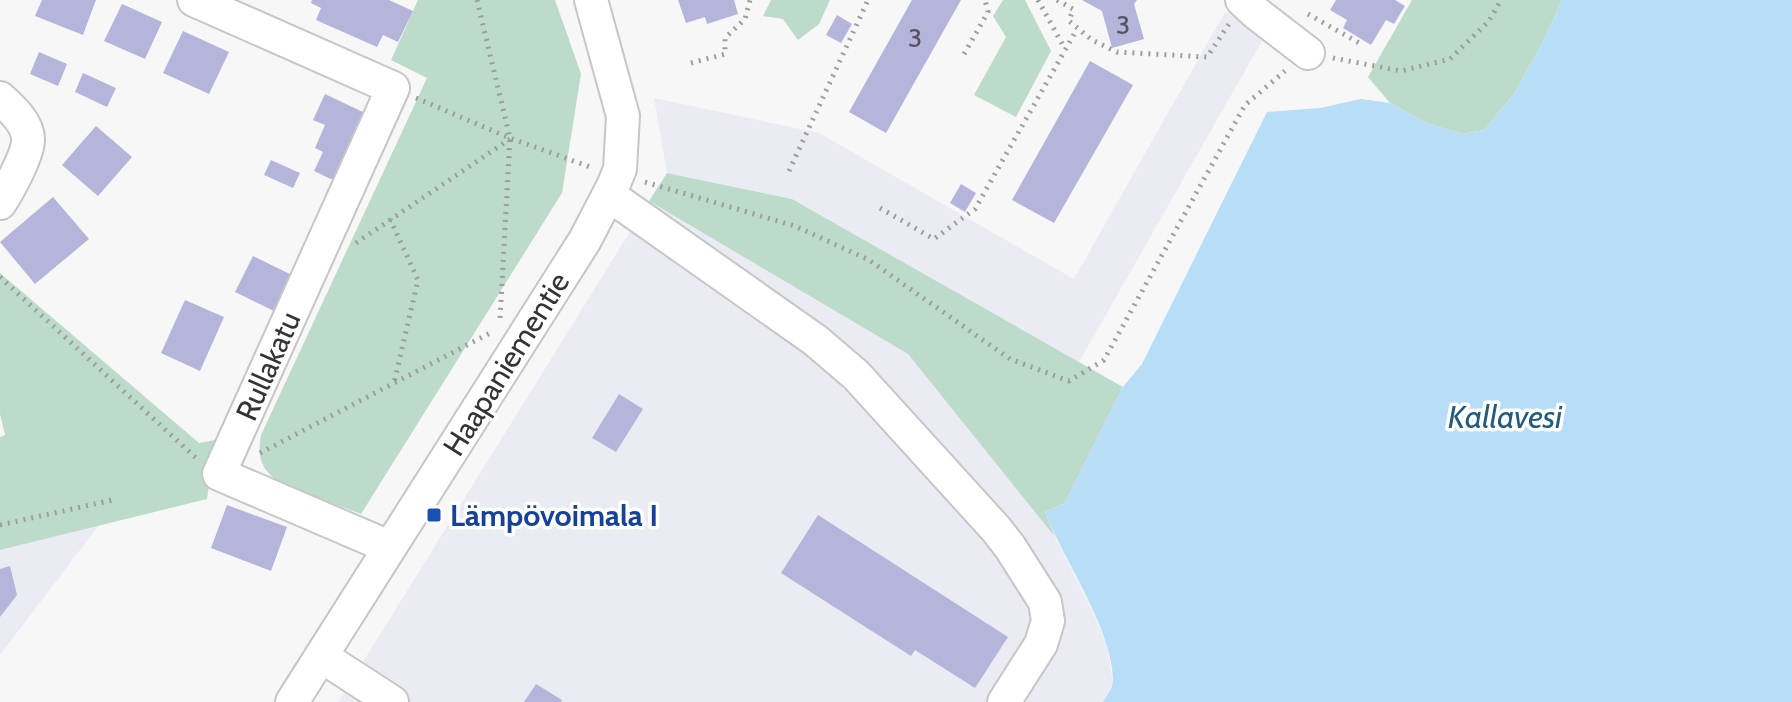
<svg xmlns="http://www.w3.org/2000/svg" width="1792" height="702" viewBox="0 0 1792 702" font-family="Cabin,sans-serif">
<rect width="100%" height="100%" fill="#f7f7f8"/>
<path fill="#ebebf4" d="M1225,12L1266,34L1079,362L792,199L667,173L654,98L819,133L1074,279Z
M649,201L908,354L1055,537L1092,610L1107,645L1113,683L1103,702H338Z
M99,525L0,655V550Z"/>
<path fill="#bcdbcb" d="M418,0H555L581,74L562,193L361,514L281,484C261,469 257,459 261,435L427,78L391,60Z
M771,0H830L819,24L798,40L783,19L763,16Z
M1003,0H1025L1051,51L1016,117L974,95L1006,37L993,16Z
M1412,0H1562L1544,40L1514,94L1484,130L1462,134L1427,123L1390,103L1368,77Z
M667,173L792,199L1123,387L1065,503L1045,512L1055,537L908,354L649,201Z
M0,273L199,443L215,440L207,499L0,550V437L5,435L0,414Z"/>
<path fill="#b8ddf7" d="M1562,0H1792V702H1103C1107,695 1113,687 1113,680C1113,630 1064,561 1045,512L1065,503L1123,387L1142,364L1267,112L1320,108L1361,99L1390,103L1427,123L1462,134L1484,130L1514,94L1544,40Z"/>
<path fill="#b5b4da" d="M42,0H96L83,35L35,16Z
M312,0H389L413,11L398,42L383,35L377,47L316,20L321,8L311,3Z
M678,0H734L738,14L707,24L705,17L686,23Z
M912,0H961L886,133L849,112Z
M1082,0H1137L1134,4L1144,39L1112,48L1102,11Z
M1336,0H1395L1405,6L1394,24L1386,20L1371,45L1343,28L1347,20L1330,10Z
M122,4L162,22L145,59L104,41Z
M837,15L852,24L841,43L826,35Z
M183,31L229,52L209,94L163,73Z
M39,52L67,64L58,86L30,74Z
M1090,61L1133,85L1054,223L1012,200Z
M83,73L116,88L107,107L75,92Z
M325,94L367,114L335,181L314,171L323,152L315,148L325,125L313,120Z
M96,126L132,157L98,196L62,165Z
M271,160L300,173L293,188L264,175Z
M961,184L976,193L965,212L950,203Z
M53,197L89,239L35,284L0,242Z
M253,256L294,276L276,312L235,292Z
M185,300L224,317L200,371L161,353Z
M619,394L643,409L616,452L592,438Z
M227,505L287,527L271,571L211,548Z
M818,515L1008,637L975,688L915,650L911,656L781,573Z
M10,566L17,595L0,617V569Z
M536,684L562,700L561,702H524Z"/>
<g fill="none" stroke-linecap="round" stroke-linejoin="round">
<defs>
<path id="minor" d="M194,0L393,88L219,474L389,547
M1242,0L1256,13L1308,53
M0,98C11,108 28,123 28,139C29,153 8,191 0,203
M609,195L815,340L856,375L996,529L1010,547L1045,602L1048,621L1041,644L1004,702
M321,656L392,702
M292,702L585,240L613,186L620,169L623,116L591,0"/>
</defs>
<use href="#minor" stroke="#c6c6c7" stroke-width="36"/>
<path stroke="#9d9d9e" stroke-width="5" stroke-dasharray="2 6" stroke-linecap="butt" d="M477,0L510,138L500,319
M1038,0L1065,49
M1057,0L1073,9L1069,21L1092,40L1117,52L1207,57L1229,24
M1308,14L1361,44
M964,54L988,12L985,0
M1333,58L1401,71L1450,59L1489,21L1501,0
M691,63L725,54V38L745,19L750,0
M416,98L510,138L593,168
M789,171L868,0
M645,182L795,226L869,260L1010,359L1069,381L1104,360L1245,105L1285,71
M880,208L934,239L975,209L1077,29
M390,219L418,280L394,383
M356,243L510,139
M0,277L196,458
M260,453L492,332
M0,525L117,499"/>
<use href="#minor" stroke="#fff" stroke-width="32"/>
</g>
<rect fill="#1a4fb4" stroke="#fff" stroke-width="3" x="426" y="507" width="16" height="16" rx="4"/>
<g text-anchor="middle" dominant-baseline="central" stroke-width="7" stroke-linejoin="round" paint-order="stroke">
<g font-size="26" fill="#54545e">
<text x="1123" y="25">3</text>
<text x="915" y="38">3</text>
</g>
<g font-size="30" fill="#343434" stroke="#fff">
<text transform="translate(506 364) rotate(-58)">Haapaniementie</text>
<text transform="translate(268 366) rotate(-66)">Rullakatu</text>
</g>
<g font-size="30" font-weight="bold" fill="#164399" stroke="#fff" text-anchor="start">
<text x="450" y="515">Lämpövoimala I</text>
</g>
<g font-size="32" font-style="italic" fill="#225c7f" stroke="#fff">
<text x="1505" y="416">Kallavesi</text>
</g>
</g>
</svg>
